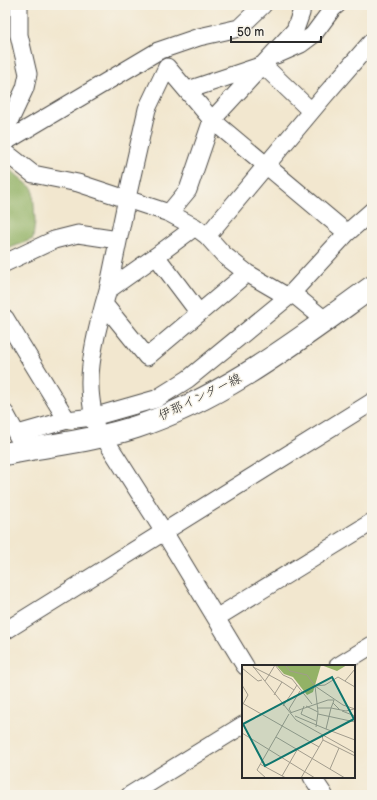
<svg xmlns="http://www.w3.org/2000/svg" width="377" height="800" viewBox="0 0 377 800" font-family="'Balsamiq Sans','Klee One',sans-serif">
<rect width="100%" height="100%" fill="#f7f3e8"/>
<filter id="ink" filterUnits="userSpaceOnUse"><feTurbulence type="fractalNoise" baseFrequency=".025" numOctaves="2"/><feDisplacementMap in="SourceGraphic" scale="8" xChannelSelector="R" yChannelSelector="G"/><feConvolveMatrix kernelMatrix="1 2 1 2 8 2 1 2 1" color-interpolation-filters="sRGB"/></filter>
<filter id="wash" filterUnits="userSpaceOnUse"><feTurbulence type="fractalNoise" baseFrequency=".012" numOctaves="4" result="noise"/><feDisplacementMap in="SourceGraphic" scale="16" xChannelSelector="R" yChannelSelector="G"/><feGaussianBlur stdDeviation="0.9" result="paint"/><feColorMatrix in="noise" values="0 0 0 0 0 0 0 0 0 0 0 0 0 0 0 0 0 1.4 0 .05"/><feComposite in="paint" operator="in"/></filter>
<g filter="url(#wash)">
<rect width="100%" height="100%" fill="#f2e7cf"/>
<path fill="#93b266" stroke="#5f6e48" d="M5,165L33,189L35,221L33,239L5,250Z"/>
</g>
<g filter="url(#ink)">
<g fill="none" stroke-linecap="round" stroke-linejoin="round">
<defs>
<path id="minor" d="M276,55L301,44L313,35L333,8L337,5
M263,65L311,111
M188,90L260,66
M5,131L25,88L28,74L19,35V5
M5,142L158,51L199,37L239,28L263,5
M5,152L33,174L78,183L169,213L195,227L207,236L224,255L247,273L288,297
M347,233L372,211
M207,236L325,95L372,41
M156,256L199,313
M5,263L54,240L78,234L118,240
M108,290L156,256L195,227
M292,293L325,320
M104,304L147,357L247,273
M5,318L67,420L93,417L156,399L188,379L288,297L347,233L212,120L188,190L169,213
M5,413L22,444
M96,428C93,414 90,399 90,385C89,357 100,317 108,290L127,198L147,109L167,67L212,120L295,30L301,13L302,5
M18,434L67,420
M103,436L164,532L245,666
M216,618L372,522
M5,631L372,402
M338,666L372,645
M312,777L324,795
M130,795L243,725"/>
<path id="major" d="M5,454C48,445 93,441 136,427C224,398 298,340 372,287"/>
</defs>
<use href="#minor" stroke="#494744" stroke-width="19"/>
<use href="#major" stroke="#494744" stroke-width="24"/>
<use href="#minor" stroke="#fff" stroke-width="17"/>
<use href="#major" stroke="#fff" stroke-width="22"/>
</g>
</g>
<g text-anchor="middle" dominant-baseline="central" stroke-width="3" stroke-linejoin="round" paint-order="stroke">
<g font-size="13" fill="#2b2b2b" stroke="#f7f3e8">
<text transform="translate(200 397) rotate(-26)">伊那インター線</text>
</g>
</g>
<g transform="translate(242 665)">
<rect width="113" height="113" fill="#f2e7cf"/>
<path d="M34,0H105L95,6L79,0L71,27L65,30L51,12L42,9Z" fill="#93b266"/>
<path fill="none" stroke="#a29c8d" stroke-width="1" d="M10,0L54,55L113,88M33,0L41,10L50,14L70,39M43,0L48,6L65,10L73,21L101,40L113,44M11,2L27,10L23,16M0,3L16,16L20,15M103,16L113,4M40,17L52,25L55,20M0,20L6,30L1,39M73,21L83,20L96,12L113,22M73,21L76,47L74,62M32,30L40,17L27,10L33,0M0,38L77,82M91,38L89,43L104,46L112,44M41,41L52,25M62,41L59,49L74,56M64,41L76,47M100,46L113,51M49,47L47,44L58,26M48,48L86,35H92L91,38L98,45M76,49L113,57M53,51L84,64L89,43H76M84,64L113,75M0,68L73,113M34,72L103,113M81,75L113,91M18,99L44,113M88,104L97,83M40,111L55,85M24,113L15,105L47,49M59,113L81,75L80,70"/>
<path fill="#0f766e" fill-opacity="0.15" stroke="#0f766e" stroke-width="2" d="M90,12L112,54L23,101L1,59Z"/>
<rect width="113" height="113" fill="none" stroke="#2b2b2b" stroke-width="2"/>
</g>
<rect width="377" height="800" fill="none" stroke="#f7f3e8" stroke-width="20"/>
<path d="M231 36v6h90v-6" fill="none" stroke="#2b2b2b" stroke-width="2"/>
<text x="237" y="36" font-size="12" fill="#2b2b2b" stroke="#f7f3e8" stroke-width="3" paint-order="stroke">50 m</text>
</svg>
